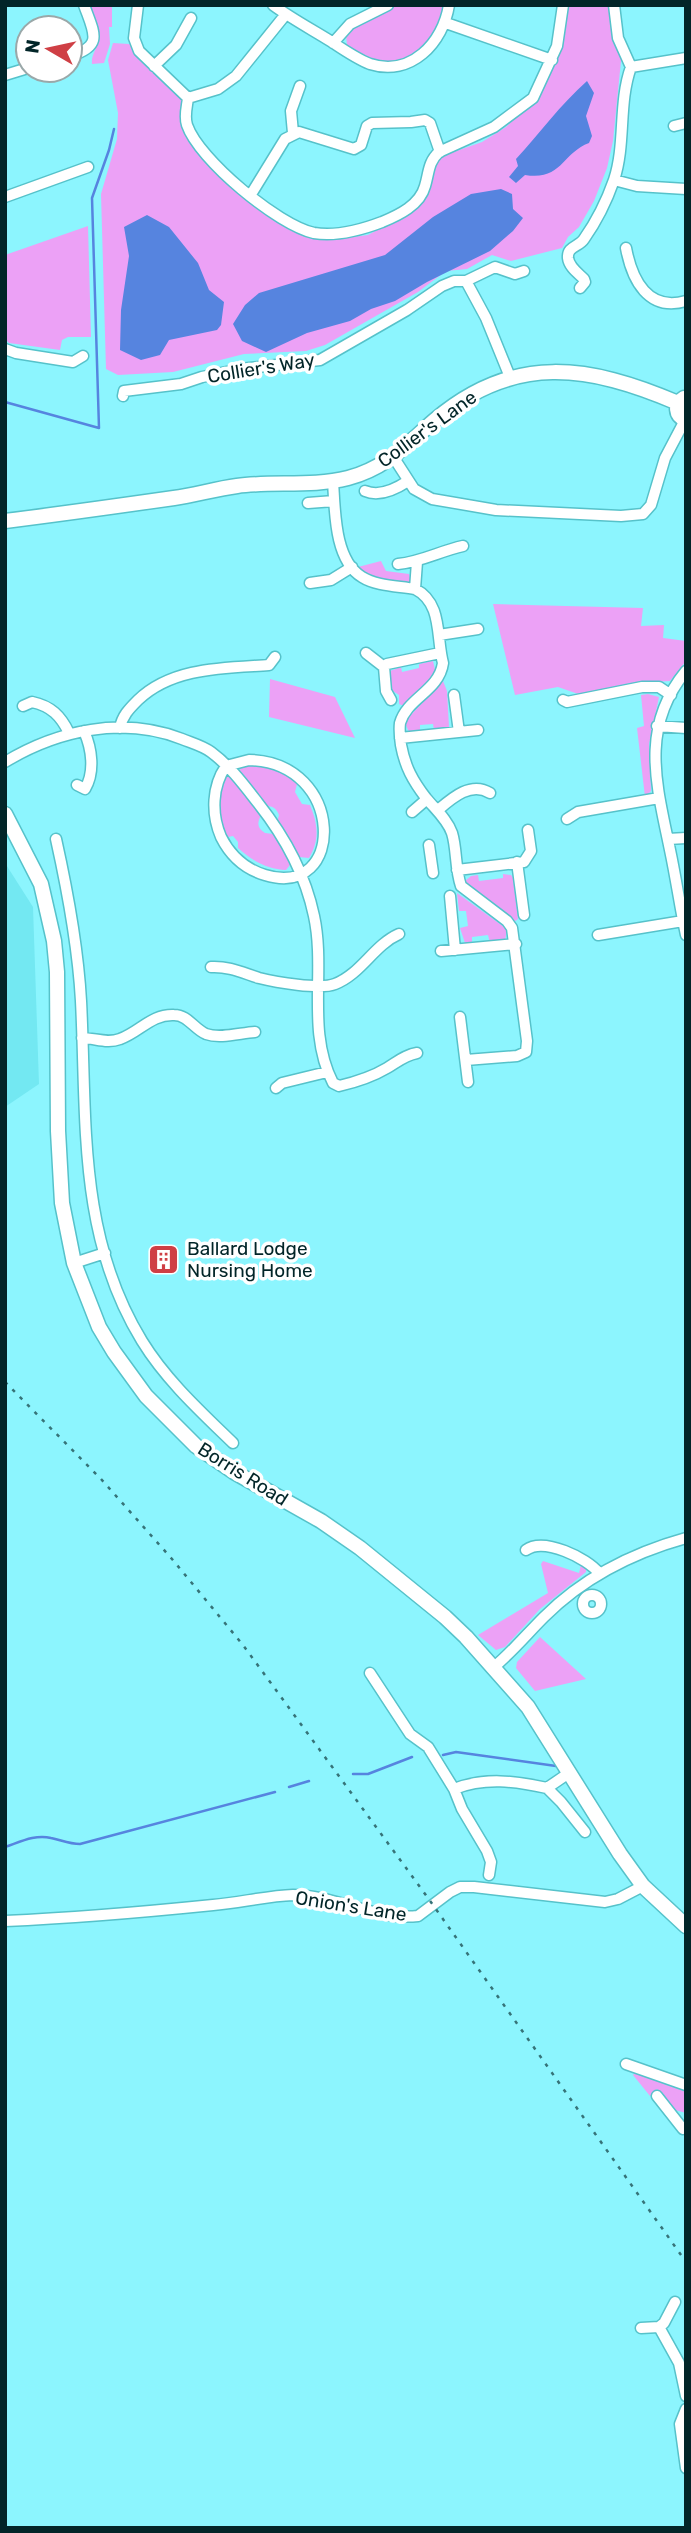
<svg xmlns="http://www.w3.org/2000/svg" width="691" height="2533" viewBox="0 0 691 2533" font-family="Rubik,sans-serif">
<rect width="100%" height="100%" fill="#8cf5fe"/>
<path fill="#73e8f2" d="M5,863L33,907L39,1084L5,1107Z"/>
<path fill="#eca1f6" d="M88,5H112V27H109L110,44L104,63L92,64C91,54 97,50 98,41C100,30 92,16 88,5Z
M397,5H446C441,16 438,32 431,41C428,45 422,49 418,52C395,69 368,63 347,46L346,34L351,28Z
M568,5H608L612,34L622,51L613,141L607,168L594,201L579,227L568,237L562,248L511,261L492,255L467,269L446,271L418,292L325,345L306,351L244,354L173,372L118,375L106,369L101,194L117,139L118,113L108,60L113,43L129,44L182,99L181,118L191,139L292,228L311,239H337L368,235L407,214L431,163L442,156L482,142L506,127L538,94Z
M88,226L91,337H68L62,340L60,350L9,343L5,339V255Z
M381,561L386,571L409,574L411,582L409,583C392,580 368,581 358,567Z
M493,604L643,608L641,626L664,625L663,638L686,641V661L670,681L631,683L581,695L558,687L515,695Z
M433,661L435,670L434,676L404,706L399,704V695L390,689V671L401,667L402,672L419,668V664Z
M270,679L335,697L355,738L269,717Z
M443,681L447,691L449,727L434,730L433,724L420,725V732H409L405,723L408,718Z
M648,694L659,697L649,744L651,791L645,797L637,728L644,726L641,695Z
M243,763L278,769L297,784L295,792L302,804L310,805C318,824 320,840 309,858L299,857L277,823L279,815C276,808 273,806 266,806L239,772Z
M229,775L261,815C257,823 257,828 265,833L273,834L287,857L290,865L286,870C267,869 252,861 238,848V842L233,836L228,837L225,835L217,799L225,776Z
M503,874L511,875L513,878L518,919L514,922L466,884L465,881L471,876L478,875L479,881L503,878Z
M457,893L507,929L505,941L490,943L488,935L472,937V945L465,943L460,928L468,926L466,911H459Z
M543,1561L579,1573L581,1565L586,1569V1572L540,1609L505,1647L496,1650L478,1635L548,1593L541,1564Z
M540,1637L586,1679L535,1691L516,1668L517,1662Z
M635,2073L686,2092V2113L675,2110L657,2089L650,2096L633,2075Z"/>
<path fill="#5684df" d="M587,81L594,93L586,116L592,136L589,143C562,153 562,181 525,175L516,183L509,177L518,166L516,159C540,133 560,105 587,81Z
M501,189L512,194L513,209L523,218L513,231L490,251L427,282L395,301L371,309L350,321L307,333L266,352L242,341L233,324L245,305L259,293L385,255L433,217L471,194Z
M147,215L169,227L198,263L209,290L224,302L221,325L217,330L169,340L160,355L141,360L120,350L121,310L129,256L124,227Z"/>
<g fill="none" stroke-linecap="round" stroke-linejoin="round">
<path stroke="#5684df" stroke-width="2.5" d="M5,402L99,428L92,198L109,150L114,129
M443,1755L456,1752L556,1766
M353,1774H368L412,1757
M289,1787L309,1781
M5,1847C20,1842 35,1834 51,1838C61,1840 69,1844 80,1844L275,1792"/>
<defs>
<path id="minor" d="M138,5L134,38L139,51L188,98C187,107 184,116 187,125C199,160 278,225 314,233C337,237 361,230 382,222C399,215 420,205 425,186C429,173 428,162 439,152L494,127L533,98L557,46L563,5
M273,5C292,19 313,30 332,42C344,50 357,59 370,64C411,77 443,43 449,5
M614,5L618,38L631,67
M446,23L552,60
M333,43L350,24L388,5
M70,56C104,46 94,33 84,5
M154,66L176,45L191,18
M5,75L28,68
M188,98L218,89L236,76L286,14
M674,126L686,123
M293,133L291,111L300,86
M614,180L637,186L686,189
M250,196L285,139L299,132L354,149L361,145L367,126L372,123L411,122L425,120L430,123L440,152
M5,197L88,167
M626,248C632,280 648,312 686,301
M466,281L486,318L510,377
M580,288L585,282L584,279C578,273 569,267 568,258C567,246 579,247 584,239C596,222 607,200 614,180C626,144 618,103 631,67L686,58
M5,349L16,353L73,362L83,356
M123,396L124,391L181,384L202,377L241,369L320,360L407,310L442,286L454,281H466L495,267L515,274L524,271
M394,458L414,489L432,499L496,510L621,516L643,514L651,505L665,458L685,420
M333,481C335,510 334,560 362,577C376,586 399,586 415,589C443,603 436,638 443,663C439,691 407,698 400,723C399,730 400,738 401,745C405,767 413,781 426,798C435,809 447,819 452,833C457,849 455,869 461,886L507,921L512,928L527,1041L526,1052L517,1056L466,1060
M365,491C379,497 396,489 408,481
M308,503L334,501
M398,564C421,562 440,551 463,546
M310,583L331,580L352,567
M415,589L417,562
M439,635L478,629
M366,653L384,667
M686,671C639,728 657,786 670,850C676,878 680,907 686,935
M454,695L459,732
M391,700L386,691L384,667L387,664L440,653
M563,700L567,702L642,687H659L671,695
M23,706L32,702C51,706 61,716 69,733
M657,726L686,728
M120,728C122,716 129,709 138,700C172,667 224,668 269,665L275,657
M400,738L478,730
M249,760C346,762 346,900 265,875C245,869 230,855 221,837C211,814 212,786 226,766Z
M5,762C58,730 123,716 182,739C192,743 203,746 211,752C230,766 244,785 258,803C285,837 305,873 314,916C326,971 306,1031 333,1083L339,1086C356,1082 372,1077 387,1068C397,1062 405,1055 417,1053
M77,785L85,789C95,772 92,749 84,731
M438,810C452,798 471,781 490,793
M412,812L427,799
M567,819L578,812L659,798
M56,839C68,893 78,946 81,1001C87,1118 77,1235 142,1341C166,1380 200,1411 233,1443
M668,839L686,838
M429,845L433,873
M517,862L524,915
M457,870L524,862L531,851L528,830
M450,896L455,950
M598,935L683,921
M441,951L516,944
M211,967C229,966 243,973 259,978C275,982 320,990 335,984C361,974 374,945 399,934
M460,1017L468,1082
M82,1038C95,1038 107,1044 120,1039C140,1032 151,1014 174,1015C188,1015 194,1029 206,1034C220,1039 240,1033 255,1032
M276,1088L282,1083L327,1072
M74,1263L105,1253
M526,1550C544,1537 587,1558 599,1573
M583 1604a9 9 0 1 1 18 0a9 9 0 1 1-18 0Z
M494,1667C512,1652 527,1634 544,1617C584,1577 632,1553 686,1538
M370,1673L410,1734L428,1747L454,1789L462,1809L487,1851L491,1862L489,1875
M547,1788L561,1802L585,1832
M454,1789C485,1777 515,1781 547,1788L569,1773
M5,1921C75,1918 144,1912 213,1905C239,1903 266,1896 293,1895C335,1895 376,1921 418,1916L450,1892L460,1887H474L605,1902L618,1899L643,1886
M626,2064L686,2085
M657,2096L683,2129
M659,2327L664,2323L675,2302
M641,2328L659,2327L679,2363L686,2396
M686,2409L680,2424L686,2468"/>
<path id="tertiary" d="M684,398C674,404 675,416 686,420
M5,521C61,514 118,506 174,498C195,495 215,489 237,486C273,481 312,487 348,478C386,468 406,445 435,420C514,353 589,365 678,403
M5,814L41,884L54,941L57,972L58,1131L62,1203L74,1263L99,1327L114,1352L146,1396L196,1446L234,1472L321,1521L360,1548L445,1617L466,1637L528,1707L620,1854L643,1886L686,1926"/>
</defs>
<use href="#minor" stroke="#56c2ca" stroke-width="13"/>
<use href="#tertiary" stroke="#56c2ca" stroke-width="17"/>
<use href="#minor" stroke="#fff" stroke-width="10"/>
<use href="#tertiary" stroke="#fff" stroke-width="14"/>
<path stroke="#367378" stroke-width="2.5" stroke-dasharray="3.5 7" stroke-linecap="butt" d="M5,1382L101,1479L172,1559L243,1645L428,1898L686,2262"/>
</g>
<defs>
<symbol id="building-square" viewBox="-11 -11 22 22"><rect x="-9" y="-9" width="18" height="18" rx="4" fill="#cf3f45" stroke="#fff"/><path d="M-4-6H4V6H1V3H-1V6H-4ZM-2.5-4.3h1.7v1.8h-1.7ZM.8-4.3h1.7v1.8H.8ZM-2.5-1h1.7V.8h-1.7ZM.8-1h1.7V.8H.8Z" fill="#fff"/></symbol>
</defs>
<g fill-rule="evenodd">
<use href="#building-square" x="146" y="1242" width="35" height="35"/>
</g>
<g text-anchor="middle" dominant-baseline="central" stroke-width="7" stroke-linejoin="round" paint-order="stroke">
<g font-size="19" fill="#022528" stroke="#fff">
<text transform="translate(261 368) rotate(-9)">Collier's Way</text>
<text transform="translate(427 429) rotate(-36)">Collier's Lane</text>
<text transform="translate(243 1474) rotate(32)">Borris Road</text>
<text transform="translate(351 1906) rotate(9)">Onion's Lane</text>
</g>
<g font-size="19" fill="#022528" stroke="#fff" text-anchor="start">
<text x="187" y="1248">Ballard Lodge<tspan x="187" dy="22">Nursing Home</tspan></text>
</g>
</g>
<rect width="691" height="2533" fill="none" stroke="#022528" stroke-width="14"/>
<g transform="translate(49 49) rotate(279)"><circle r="33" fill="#ffffff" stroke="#9aa8a9" stroke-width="2"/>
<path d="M0-5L12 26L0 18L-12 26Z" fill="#cf3f45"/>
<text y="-10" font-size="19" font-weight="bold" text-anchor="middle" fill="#022528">N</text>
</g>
</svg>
